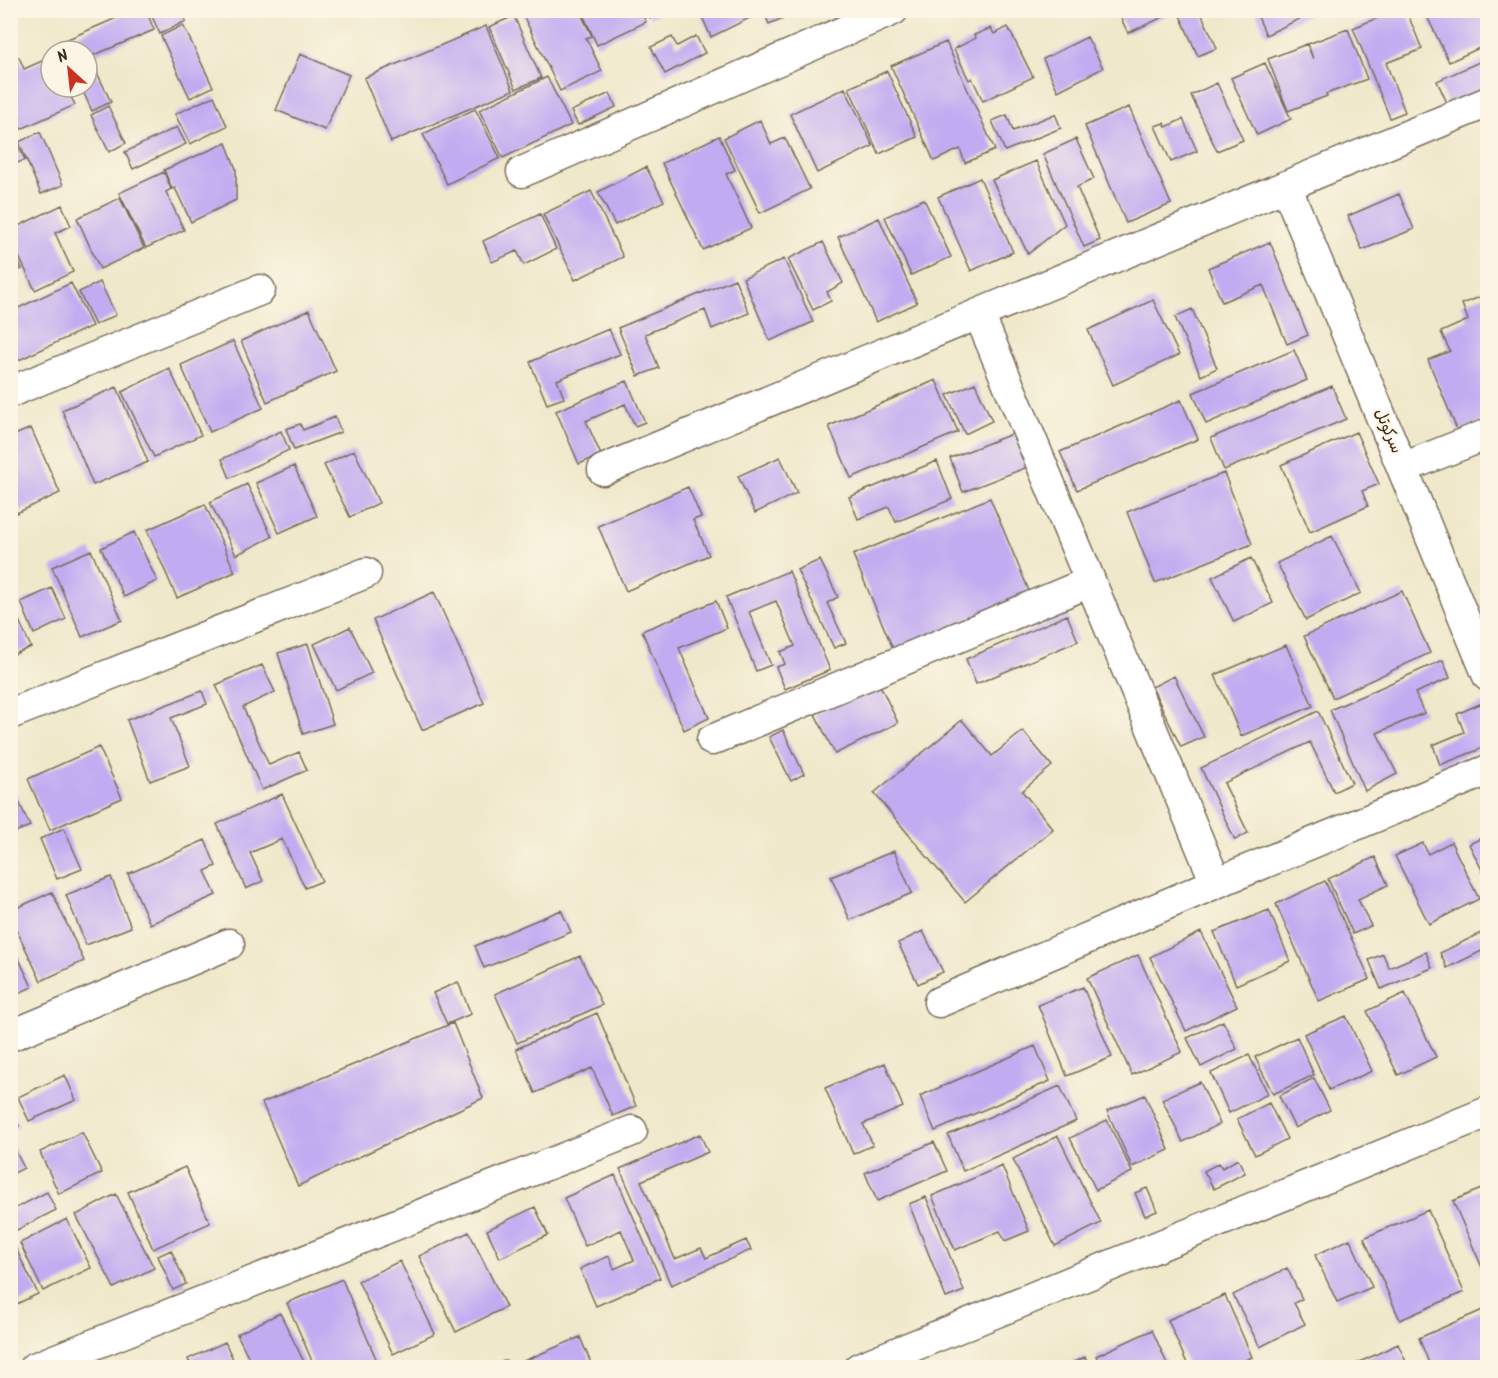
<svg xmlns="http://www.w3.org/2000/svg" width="1498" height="1378" viewBox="0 0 1498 1378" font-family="Kalam,'Playpen Sans Arabic',sans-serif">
<rect width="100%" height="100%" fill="#fcf5e5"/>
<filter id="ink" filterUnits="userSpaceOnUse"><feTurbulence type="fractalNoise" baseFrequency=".0167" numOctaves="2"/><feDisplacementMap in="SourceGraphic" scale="12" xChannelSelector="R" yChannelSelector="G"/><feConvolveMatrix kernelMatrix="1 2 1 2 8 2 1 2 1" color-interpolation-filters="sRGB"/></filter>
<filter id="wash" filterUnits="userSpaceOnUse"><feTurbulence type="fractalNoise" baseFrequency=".008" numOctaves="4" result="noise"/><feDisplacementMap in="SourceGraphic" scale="24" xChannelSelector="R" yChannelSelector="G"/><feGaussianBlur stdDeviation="1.35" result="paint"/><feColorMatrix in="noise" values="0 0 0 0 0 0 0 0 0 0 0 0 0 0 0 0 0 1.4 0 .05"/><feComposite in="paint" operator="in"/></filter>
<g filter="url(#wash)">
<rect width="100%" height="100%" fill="#efe8ca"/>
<g id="blocks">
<path fill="#c1acf1" d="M135,10H146L154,30L87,58V51H65L61,42Z
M149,10H181L186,21L160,34Z
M527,10H579L592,36L586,38L602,71L560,91L522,13Z
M581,10H641L646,22L597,45Z
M647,10H666L650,18Z
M699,10H754L756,15L711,37Z
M763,10H780L783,18L769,24Z
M1117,10H1171L1172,13L1128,33Z
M1255,10H1318L1266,35Z
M1397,10H1406L1422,49L1386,63L1405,112L1390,118L1353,28Z
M1424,10H1485L1481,13L1488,27V44L1449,62Z
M1178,11H1200L1217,48L1198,56Z
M514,16L541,78L516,89L489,27Z
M183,25L213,87L190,98L161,36Z
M486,26L513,90L391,142L364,78Z
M1008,27L1033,77L983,101L972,78L969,80L954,49L976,38L974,35L991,28L994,34Z
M1348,29L1367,79L1326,94L1327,96L1288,111L1268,59L1307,44L1313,59L1308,44Z
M696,36L705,53L665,74L651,47L672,37L677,46Z
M1087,37L1103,68L1058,91L1043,59Z
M946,42L995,150L965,163L960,149L934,161L891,66Z
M300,54L349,75L325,130L276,110Z
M19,57L24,69L51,57V87H66L75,105L21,129L10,107V61Z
M90,58L111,102L92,111L81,87H87V60Z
M1488,58V89L1449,107L1437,81Z
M1265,63L1291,119L1257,135L1231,78Z
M887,71L917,137L879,154L849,88Z
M547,77L571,125L503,158L479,110Z
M1217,83L1243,140L1217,151L1191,95Z
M845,88L873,146L817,173L790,114Z
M610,93L616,107L578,125L571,111Z
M214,96L227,126L190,144L175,114Z
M108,106L126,143L109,152L91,115Z
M1129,107L1171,204L1126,223L1085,126Z
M475,109L500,158L447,184L423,134Z
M1055,114L1061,128L1005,151L992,121L1007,115L1013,131Z
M1183,119L1197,151L1171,162L1155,126L1164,123L1166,127Z
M760,120L771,144L785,138L810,189L760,213L724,138Z
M177,127L186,144L133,169L125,152Z
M10,129L25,160L10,166Z
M40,132L63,185L41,194L19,142Z
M719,136L735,170L726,174L751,228L703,250L662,163Z
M1076,139L1094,179L1077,187L1100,240L1084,247L1043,154Z
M226,143L236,169V200L191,222L175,188L172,189L164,170Z
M1036,161L1065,224L1028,254L992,180Z
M646,167L664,201L615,225L598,192Z
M164,172L171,189L166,192L184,230L146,248L119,193Z
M980,178L1013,252L971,271L938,197Z
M591,191L623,257L575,280L543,214Z
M1399,194L1414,229L1362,250L1348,216Z
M120,198L144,248L100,269L77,218Z
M924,199L951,257L911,275L885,217Z
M62,205L71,226L55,233L73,272L35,290L10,238V230Z
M540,214L556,249L524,265L517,251L492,262L483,241Z
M879,218L917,303L876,322L838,237Z
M823,242L843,283L827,292L831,301L813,310L788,259Z
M1270,242L1308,335L1287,344L1263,285L1222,302L1208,268Z
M10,244L22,269L10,275Z
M784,259L813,322L770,341L743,278Z
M735,279L749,313L712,329L705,310L645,334L659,368L638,376L618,328Z
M100,282L116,315L95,325L79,292Z
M71,283L92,326L19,360L10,343V312Z
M1485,295L1488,301V419L1458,432L1428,360L1450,351L1441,332L1468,320L1462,304Z
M1153,300L1179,355L1113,385L1088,330Z
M1192,309L1217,368L1201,376L1175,317Z
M309,310L336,371L267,402L241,341Z
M609,329L620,354L557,380L564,398L547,404L530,362Z
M233,341L263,408L210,432L181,365Z
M1294,350L1307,380L1206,424L1193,393Z
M169,368L201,435L154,457L122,392Z
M936,380L958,432L851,478L829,426Z
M627,381L645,422L635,426L625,404L586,421L601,455L579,464L556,411Z
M975,383L992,421L965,434L947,395Z
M1332,386L1346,419L1224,470L1211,438Z
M117,387L148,462L93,485L62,410Z
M1181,400L1198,439L1077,490L1060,452Z
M335,417L341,432L294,450L286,429L300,424L303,430Z
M31,428L60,493L10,516V437Z
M281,431L289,450L230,478L222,459Z
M1017,432L1030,466L963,492L950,458Z
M1356,432L1379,484L1362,491L1368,506L1310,532L1281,465Z
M354,450L379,503L350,517L324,465Z
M780,457L797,493L755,513L738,476Z
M937,461L952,499L896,522L889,507L858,519L849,497Z
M294,466L317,516L279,533L256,483Z
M1224,473L1252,544L1155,583L1127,512Z
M247,484L272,537L236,555L210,502Z
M688,487L701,517L693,520L709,555L626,591L598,526Z
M990,498L1030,593L894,651L853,555Z
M205,504L235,572L177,598L147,530Z
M134,532L157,581L124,597L101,548Z
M1332,536L1361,593L1306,620L1277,563Z
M91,550L122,620L82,637L52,567Z
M1251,558L1273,603L1234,622L1212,577Z
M820,560L838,597L827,603L846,643L834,648L797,570Z
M789,571L830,670L785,689L776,667L785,664L780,652L795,646L776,601L749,612L771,665L756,671L726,597Z
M52,588L66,619L34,634L21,602Z
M1402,591L1430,653L1333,698L1304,636Z
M434,592L484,703L422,730L373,620Z
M10,601L31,647L10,656Z
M716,601L727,628L679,648L709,718L684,730L642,631Z
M1067,615L1078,641L976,684L966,659Z
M350,627L372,673L336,690L314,644Z
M308,644L333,724L303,734L278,653Z
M1286,645L1313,706L1241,736L1215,675Z
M1443,660L1450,678L1415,693L1424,713L1377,733L1397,774L1365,791L1330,710Z
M262,665L275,692L243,707L269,765L299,752L307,770L262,790L216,685Z
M1174,676L1204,737L1181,747L1152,687Z
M879,683L898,723L835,754L815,714Z
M202,691L207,704L171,718L190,766L150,781L127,720Z
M1482,703L1488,716V746L1440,765L1433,745L1464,732L1457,714Z
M1318,711L1352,783L1334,792L1310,742L1224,783L1248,833L1235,840L1201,768Z
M962,720L992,756L1023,731L1052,766L1022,791L1053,829L965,902L874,793Z
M783,730L804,774L791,781L769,737Z
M99,747L122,798L50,830L28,779Z
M10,782L30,826L10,834Z
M282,794L322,881L305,888L282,839L250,853L263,881L246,889L217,824Z
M64,828L82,869L57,879L40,839Z
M1488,835V882L1469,844Z
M205,840L216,866L205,871L216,895L150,924L128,874Z
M1451,842L1479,899L1429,924L1395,856L1423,843L1428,854Z
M894,851L912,893L850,920L831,877Z
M1375,857L1388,885L1358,899L1371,926L1353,934L1328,879Z
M111,877L131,927L86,945L66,895Z
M1325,881L1370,979L1319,1001L1276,904Z
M52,892L84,961L41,981L10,916V911Z
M561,910L571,932L484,968L475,946Z
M1269,910L1290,961L1236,985L1214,932Z
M923,931L943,972L918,984L898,943Z
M1201,932L1237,1006L1186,1031L1150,957Z
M1483,932L1488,940V948L1447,968L1440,953Z
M10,940L32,987L10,997Z
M1426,952L1432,968L1381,989L1369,960L1383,954L1389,968Z
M1138,955L1182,1052L1132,1075L1087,978Z
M580,956L602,1005L517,1043L495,994Z
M458,982L471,1014L447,1024L433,993Z
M1083,987L1112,1057L1067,1076L1038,1005Z
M1405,993L1436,1057L1398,1075L1367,1011Z
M597,1013L636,1106L613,1116L592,1068L535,1093L516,1049Z
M1346,1016L1372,1071L1329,1090L1304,1034Z
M1223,1021L1237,1049L1201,1067L1187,1038Z
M453,1023L483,1098L298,1186L262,1103Z
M1297,1037L1314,1075L1273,1094L1255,1057Z
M1035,1046L1050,1081L935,1131L920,1096Z
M1249,1055L1268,1094L1229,1113L1211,1073Z
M885,1063L903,1107L863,1124L873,1145L853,1154L825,1088Z
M65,1075L76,1100L29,1121L18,1097Z
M1314,1078L1330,1110L1295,1128L1279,1096Z
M1200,1082L1220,1124L1183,1142L1162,1099Z
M1060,1086L1076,1121L963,1171L948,1135Z
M1145,1095L1169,1150L1132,1167L1107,1111Z
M1269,1103L1287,1139L1255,1155L1237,1119Z
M10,1111L19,1126L10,1130Z
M1107,1120L1132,1172L1096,1190L1070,1138Z
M82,1132L102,1173L59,1194L40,1152Z
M700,1134L708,1152L641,1181L675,1259L701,1248L706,1258L746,1240L751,1250L671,1285L620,1169Z
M1058,1136L1101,1223L1055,1246L1013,1159Z
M10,1140L24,1168L10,1175Z
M934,1142L947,1171L877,1201L865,1173Z
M1238,1159L1245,1173L1214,1189L1204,1171L1219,1163L1222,1168Z
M1002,1166L1029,1231L1005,1241L1000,1231L955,1250L932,1196Z
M185,1167L210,1223L153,1249L128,1192Z
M615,1175L660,1278L596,1306L580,1269L609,1256L614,1269L634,1260L621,1230L585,1246L564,1198Z
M1488,1186V1281L1453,1201Z
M1147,1188L1157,1211L1145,1216L1135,1193Z
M47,1192L56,1210L17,1230L10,1218V1211Z
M116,1194L154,1268L114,1288L76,1215Z
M926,1197L964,1291L946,1298L909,1204Z
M535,1207L548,1235L500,1258L487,1230Z
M1428,1210L1464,1292L1400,1320L1364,1238Z
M67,1219L91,1268L43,1291L20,1243Z
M469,1232L506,1307L456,1332L419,1256Z
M1350,1239L1372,1287L1337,1302L1315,1255Z
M13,1243L38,1294L10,1307V1245Z
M171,1250L186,1284L173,1290L158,1256Z
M400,1261L435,1334L393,1354L358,1281Z
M1287,1268L1302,1299L1294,1303L1305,1324L1260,1347L1233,1295Z
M342,1279L380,1368H315L287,1303Z
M1225,1295L1252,1357L1228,1368H1189L1168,1320Z
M1485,1309L1488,1314V1368H1431L1419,1338Z
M280,1313L307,1368H254L237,1334Z
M1152,1330L1169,1368H1101L1096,1356Z
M580,1337L593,1368H521L519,1363Z
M225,1342L237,1368H192L188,1359Z
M1398,1344L1409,1368H1347Z
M1085,1357L1090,1368H1060Z
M506,1360L510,1368H489Z"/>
</g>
</g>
<g filter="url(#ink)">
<use href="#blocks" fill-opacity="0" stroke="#7a6c5a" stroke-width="1.5"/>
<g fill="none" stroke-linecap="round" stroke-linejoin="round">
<defs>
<path id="minor" d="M522,172L893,10
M1286,186L1488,676
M979,314L1216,883
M10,392L260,290
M1403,468L1488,434
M603,470L1488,102
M10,714L366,573
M712,740L1090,582
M939,1002L1216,883L1488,770
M10,1036L229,944
M34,1368L632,1131
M859,1368L1488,1112"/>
</defs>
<use href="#minor" stroke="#7a6c5a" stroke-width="33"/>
<use href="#minor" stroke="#fff" stroke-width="30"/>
</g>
</g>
<g text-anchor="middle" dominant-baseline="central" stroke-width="4.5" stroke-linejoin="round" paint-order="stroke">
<g font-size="16" fill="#3b2a1e" stroke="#fcf5e5">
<text transform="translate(1388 431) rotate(67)">سرکوتل</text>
</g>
</g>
<rect width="1498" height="1378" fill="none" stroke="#fcf5e5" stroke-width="36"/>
<g transform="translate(69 69) rotate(333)"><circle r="28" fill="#fcf5e5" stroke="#afa495" stroke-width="1.5"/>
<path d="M0-4.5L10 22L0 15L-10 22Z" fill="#c8321e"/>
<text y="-9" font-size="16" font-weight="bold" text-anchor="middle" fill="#3b2a1e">N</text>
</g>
</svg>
